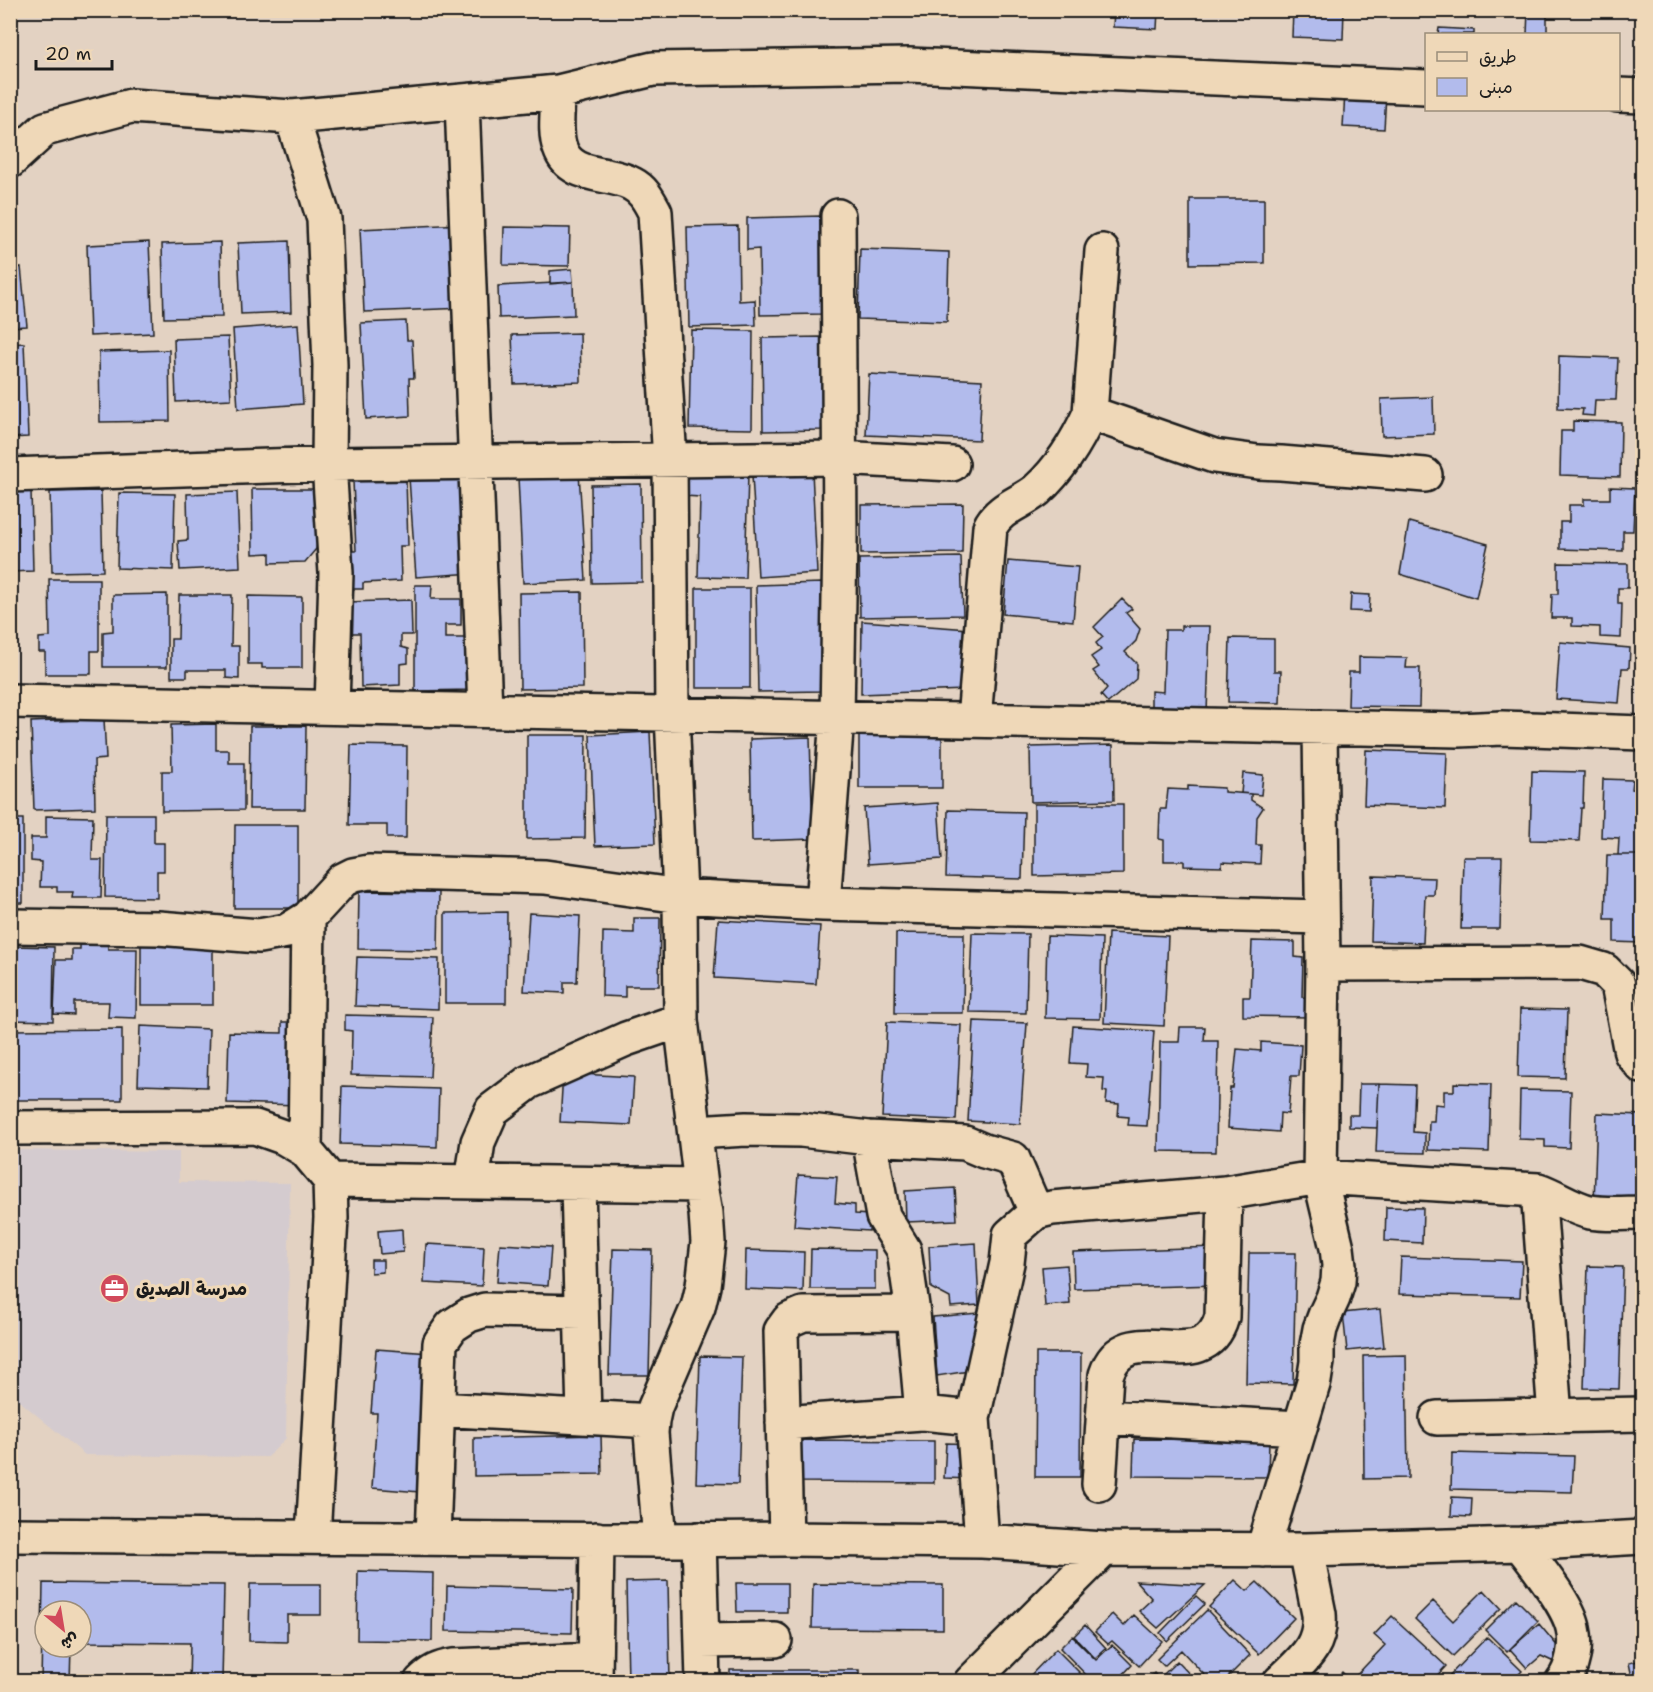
<svg xmlns="http://www.w3.org/2000/svg" width="1653" height="1692" viewBox="0 0 1653 1692" font-family="'Shantell Sans','Playpen Sans Arabic',sans-serif">
<rect width="100%" height="100%" fill="#e3d2c2"/>
<filter id="ink" filterUnits="userSpaceOnUse"><feTurbulence type="fractalNoise" baseFrequency=".0167" numOctaves="2"/><feDisplacementMap in="SourceGraphic" scale="12" xChannelSelector="R" yChannelSelector="G"/><feConvolveMatrix kernelMatrix="1 2 1 2 8 2 1 2 1" color-interpolation-filters="sRGB"/></filter>
<g filter="url(#ink)">
<path fill="#d4cbcf" d="M11,1150L179,1152V1182L290,1183L286,1438L268,1457L85,1455L11,1394Z"/>
<path fill="#b2bbec" stroke="#1c1c1c" stroke-width="1.5" d="M1114,10H1158L1157,29L1113,27Z
M1293,10H1344L1343,39L1292,37Z
M1528,10H1547V34H1527Z
M1439,28L1474,30V34H1438Z
M1345,92L1386,94L1384,129L1343,127Z
M1190,199H1264V263L1190,264Z
M821,216L822,314L760,315L759,249L747,250V218Z
M462,224L466,308L364,312L360,229Z
M738,226L739,301L755,300L756,325L689,327L687,227Z
M504,227L570,228L569,266L503,265Z
M289,241L291,312L241,314L238,243Z
M149,242L153,333L90,336L87,245Z
M220,242L222,317L164,318L162,244Z
M860,249L949,252L947,322L858,319Z
M21,267L27,326L10,327V269Z
M572,269L573,282L550,284V271Z
M573,282L574,315L499,318L498,286Z
M406,321L407,340H412L414,378H409L410,416L366,419L361,323Z
M298,324L303,404L238,409L233,329Z
M691,330L753,331L752,429L689,428Z
M580,333L581,382L514,384L512,335Z
M228,337L231,399L176,402L174,339Z
M822,337V430L763,431L762,338Z
M24,343L28,437L10,438V344Z
M169,350L170,421L100,422L99,352Z
M1559,356L1618,358L1616,400H1595L1594,416L1582,415L1583,409L1558,408Z
M869,374L982,380L979,440L866,435Z
M1433,397L1434,434L1382,436L1381,399Z
M1573,421L1621,422L1620,477L1560,475L1561,431H1573Z
M812,471L817,573L758,577L752,475Z
M684,472L748,474L745,578L698,577L700,497L684,496Z
M467,473L474,573L416,577L409,478Z
M579,473L586,580L523,583L518,477Z
M406,479L408,546H400L401,581L363,583V589H350L348,551H356L353,481Z
M641,484L642,582L592,583L591,485Z
M1610,487L1635,488L1633,531H1623V551L1560,549V522H1569V505H1584V499H1610Z
M252,489H317V543L316,549L305,562L270,563V553L253,554Z
M31,490L33,571L10,572V491Z
M101,491L103,571L52,572L50,492Z
M237,492L240,567L180,570L178,541L188,540L187,494Z
M119,493L175,494L173,570L117,568Z
M963,504L962,553L861,554V505Z
M1409,522L1488,544L1476,598L1400,574Z
M961,557L963,615L860,617L859,559Z
M1008,561L1078,567L1073,621L1003,614Z
M1558,563L1628,564V588H1618V604H1622L1621,638L1600,637V627L1572,626V618H1551L1552,594H1558Z
M49,579H99V651H91V674H45V652H39V638L50,637Z
M822,583L824,691L758,692L756,585Z
M415,585H432L431,599H461V625H445V638H471V690L415,691Z
M696,588H750V688H696Z
M582,592L583,688L520,689L519,593Z
M167,594V667H103V632L113,631V595Z
M1351,594L1370,595L1369,612L1350,611Z
M179,595H232L231,646H239V679L226,678V670H187V677H171V639H178Z
M248,596L302,597V668H262V664H248Z
M1122,599L1132,609L1126,613L1140,629L1136,641L1125,652L1137,664L1136,679L1108,703L1101,695L1107,688L1093,671L1099,667L1091,657L1101,650L1096,643L1103,637L1094,627Z
M411,600L412,635H401V647L408,649V663L400,664V685L361,687L360,633H349L348,602Z
M862,621L969,629L965,690L861,694Z
M1181,626H1210L1207,712L1151,710V691L1163,692L1165,630H1181Z
M1230,638L1274,639V671H1281L1280,703L1228,702Z
M1560,642L1630,648L1629,668H1622L1619,703L1556,699Z
M1359,657L1407,658L1406,668H1420L1419,707L1348,706L1349,672H1359Z
M104,719L106,759L94,760L95,808L34,810L31,722Z
M216,724V750H229V763H244V810L162,811V771H172L171,725Z
M250,726H306L305,809H249Z
M859,731H942V788H859Z
M650,732L655,844L595,846L590,735Z
M527,735H586L585,838L527,839Z
M810,737L813,839L752,841L750,739Z
M351,745L407,746L406,838H387V825H349Z
M1113,745L1114,800L1031,802L1030,747Z
M1366,750L1447,753L1445,808L1364,805Z
M1532,771L1584,772L1583,808H1581L1579,841L1530,840Z
M1243,773L1263,775L1261,795L1241,793Z
M1603,779L1633,780L1632,789L1642,790V855H1618L1619,838L1601,837Z
M1188,786L1224,788V792L1251,794V800L1263,808L1257,817L1256,845H1261L1260,864L1222,862V867L1184,866V861H1164V840L1159,839L1160,809H1166L1168,789L1188,790Z
M938,803L942,859L868,864L864,808Z
M1034,804H1123V874L1034,876Z
M948,810L1024,812L1022,879L946,877Z
M106,814H154V843H164V871H157V898L105,897Z
M46,816L93,817L92,860H102L101,898H72L73,892H57V887H40L41,862L31,861V838H46Z
M10,819H23V903H10Z
M235,825H298V908H234Z
M1607,855H1642V943L1614,942V919H1605Z
M1463,857H1502L1500,929H1461Z
M1373,876L1435,878L1434,895H1425L1423,943L1371,941Z
M359,891L439,892L438,950L358,949Z
M507,912L506,1003H445V913Z
M529,913L580,916L577,982H564V993L524,991Z
M634,918H660L659,986H625V997L602,996L603,932L634,933Z
M718,920L820,926L816,984L714,978Z
M896,933L964,934L963,1013H895Z
M972,933L1028,934L1026,1013L969,1012Z
M1108,933L1168,936L1164,1026L1104,1023Z
M1047,936L1102,938L1100,1019L1045,1018Z
M10,939H14V946L54,947L53,1021L10,1020Z
M80,941L108,942V949H137L136,1018L108,1017L109,1002H74V1015L54,1014L56,960H72V949H80Z
M1252,941L1295,942V957L1303,958L1302,997L1309,998L1308,1017L1243,1016V997H1250Z
M141,943H213V1005H141Z
M357,957L439,959L438,1009L355,1006Z
M1520,1009L1567,1010L1565,1078L1518,1077Z
M345,1015L433,1017L430,1077L351,1075L352,1031L345,1030Z
M974,1021L1027,1023L1020,1124L968,1121Z
M282,1022H301L299,1105L227,1103L229,1032L282,1033Z
M887,1022L961,1025L956,1120L882,1117Z
M140,1026L209,1029L207,1087L138,1085Z
M1073,1026L1154,1031L1147,1126L1128,1125L1129,1117L1118,1116L1119,1104L1106,1103L1107,1092L1103,1091L1104,1078L1086,1077L1087,1064L1070,1063Z
M1180,1027H1205L1204,1041H1218L1216,1152L1158,1151L1160,1042H1179Z
M122,1029V1100H10V1030Z
M1261,1042L1301,1045L1299,1076H1291L1288,1114L1280,1113L1279,1132L1228,1128L1230,1088H1233L1237,1049L1261,1051Z
M563,1073L634,1077L631,1125L560,1122Z
M1454,1083L1491,1084L1489,1152L1428,1150L1429,1121H1434L1435,1104L1444,1105V1091H1454Z
M1359,1084H1379L1377,1128L1349,1127V1115H1358Z
M1379,1084L1415,1085L1413,1132L1425,1133V1153L1376,1152Z
M342,1086L439,1089L437,1147L340,1144Z
M1520,1090L1571,1091L1569,1148L1545,1147V1140L1519,1139Z
M1597,1113L1642,1115V1205L1594,1204Z
M798,1175L837,1177L835,1203L855,1205V1214L870,1215L869,1231L794,1226Z
M955,1188L957,1220L906,1222L905,1191Z
M1386,1207L1423,1208L1422,1243L1385,1241Z
M402,1229L403,1252L380,1254L378,1231Z
M976,1243L979,1305L951,1307L950,1298L931,1288L929,1246Z
M426,1244L484,1247L482,1286L424,1283Z
M500,1244L551,1247L548,1286L497,1282Z
M1215,1247L1217,1285L1074,1289L1073,1252Z
M613,1249L652,1250L649,1375H609Z
M811,1249L875,1250V1289H810Z
M746,1250L804,1252L803,1291L745,1289Z
M1249,1253H1296L1293,1384L1246,1383Z
M1401,1257L1522,1261L1520,1297L1399,1294Z
M371,1260H383V1272L371,1273Z
M1067,1265L1070,1304L1045,1306L1042,1267Z
M1588,1266L1623,1267L1619,1389L1584,1388Z
M1380,1309L1384,1347L1347,1351L1343,1313Z
M979,1313L975,1370L937,1376L933,1317Z
M376,1349L430,1353L420,1492L372,1488L377,1413H371Z
M1036,1353H1081L1080,1477H1035Z
M1406,1355L1408,1478L1364,1479L1363,1356Z
M700,1356L742,1357L738,1484L696,1483Z
M601,1435L602,1474L474,1476V1438Z
M1134,1439L1269,1440L1268,1477L1133,1476Z
M799,1440L934,1441V1483L799,1482Z
M946,1443L973,1444L971,1479L944,1478Z
M1452,1453L1574,1456L1572,1492L1451,1489Z
M1452,1497L1472,1498L1471,1517L1451,1516Z
M358,1571L433,1573L432,1641L357,1640Z
M1235,1580L1247,1591L1257,1582L1294,1618L1259,1654L1209,1607Z
M668,1581L670,1682H628L626,1582Z
M1136,1581L1205,1585L1158,1628L1139,1611L1152,1599Z
M43,1583L224,1585L222,1682H189L190,1643L81,1642V1611H45V1647H71L70,1682H41Z
M736,1583H787V1612H737Z
M250,1584H321V1615H287V1642L249,1641Z
M813,1584L943,1585V1629L812,1628Z
M447,1586L573,1589L572,1633L446,1631Z
M1484,1590L1501,1608L1453,1656L1415,1619L1433,1601L1453,1621Z
M1196,1596L1205,1604L1167,1641L1160,1633Z
M1516,1599L1538,1621L1507,1652L1485,1630Z
M1207,1610L1250,1655L1223,1682H1211L1181,1650L1164,1666L1157,1659Z
M1112,1614L1124,1626L1134,1615L1162,1641L1139,1666L1112,1641L1108,1644L1095,1632Z
M1392,1616L1446,1666L1431,1682H1333L1342,1672L1351,1681L1385,1645L1374,1635Z
M1539,1624L1564,1654L1554,1662L1541,1656L1527,1668L1510,1649Z
M1085,1625L1106,1648L1095,1658L1074,1636Z
M1072,1636L1096,1660L1112,1645L1132,1665L1116,1682H1093L1060,1648Z
M1487,1637L1522,1671L1511,1682H1443Z
M1056,1649L1089,1682H1024Z
M1642,1660V1682H1633L1629,1663Z
M1177,1661L1197,1682H1145L1154,1673L1159,1679Z
M730,1670H859V1682H730Z"/>
<g fill="none" stroke-linecap="round" stroke-linejoin="round">
<defs>
<path id="minor" d="M558,92C558,110 554,132 560,148C570,179 609,171 632,184C644,190 649,201 655,212L670,461L672,714L680,896L681,1020L701,1185L706,1213L708,1242L703,1286L698,1307L655,1407L652,1421L651,1433L660,1540
M1618,95L1642,96
M462,101L485,710
M292,117L324,219L330,365L329,464L336,573L332,707
M10,161L45,129L131,106L292,117L558,92L653,69L909,65L1426,87
M1090,413L1214,456L1258,462L1281,463L1425,475
M10,475L329,464L839,458L952,464
M10,701L1459,730L1502,728L1642,733
M974,720L990,527C999,508 1021,503 1037,490C1061,468 1077,442 1090,413L1102,251
M823,904L837,717L840,538L838,216
M10,926L158,928L259,936L287,931L308,918L343,880L353,875L369,872L545,877L680,896L823,904L1322,917
M1323,964L1580,963L1604,970L1618,984L1631,1053L1642,1066
M10,1128L255,1127L283,1137L305,1150L330,1180L331,1218L313,1537
M695,1132L746,1129L801,1130L869,1138L965,1143L984,1151L1013,1159L1036,1212
M869,1138L883,1216L904,1250L913,1313L922,1413
M305,1150L308,918
M330,1180L701,1185
M472,1182L478,1142L492,1110L529,1082L626,1039L681,1020
M578,1184L584,1417
M1538,1190L1555,1416
M438,1409L652,1421
M1103,1417L1299,1428
M1437,1418L1642,1414
M783,1423L922,1413L973,1418
M1099,1484L1106,1375C1126,1312 1203,1383 1222,1317L1225,1193
M10,1535L660,1540L786,1539L982,1541L1104,1549L1306,1550L1520,1544L1642,1537
M433,1538L440,1343L452,1326L469,1315L485,1310L581,1312
M699,1539L703,1682
M786,1539L781,1331L789,1320L803,1314L913,1313
M982,1541L973,1418L1007,1263L1010,1235L1036,1212L1052,1208L1225,1193L1320,1177L1538,1190C1556,1196 1572,1208 1590,1212C1607,1215 1626,1213 1642,1213
M1520,1544C1535,1564 1568,1604 1573,1628C1577,1645 1573,1668 1562,1682
M1263,1550L1314,1381L1317,1362V1345L1320,1329L1326,1313L1333,1298L1338,1282L1339,1265L1337,1248L1320,1177L1323,964L1320,727
M702,1641L775,1640
M595,1681L597,1539
M421,1682C431,1672 439,1668 453,1666L595,1660
M971,1682L1104,1549
M1280,1682C1301,1661 1322,1647 1319,1614L1306,1550"/>
</defs>
<use href="#minor" stroke="#1c1c1c" stroke-width="38"/>
<use href="#minor" stroke="#efd8b8" stroke-width="33"/>
</g>
</g>
<defs>
<symbol id="office-disc" viewBox="-11 -11 22 22"><circle r="9.5" fill="#d1495b" stroke="#efd8b8"/><path d="M-6-3h4V-5.5h4V-3h4V5H-6ZM-1-4.5V-3h2v-1.5ZM-6 0V1H6V0Z" fill="#fff"/></symbol>
</defs>
<g fill-rule="evenodd">
<use href="#office-disc" x="98" y="1272" width="33" height="33"/>
</g>
<g text-anchor="middle" dominant-baseline="central" stroke-width="6" stroke-linejoin="round" paint-order="stroke">
<g font-size="18" font-weight="bold" fill="#1c1c1c" stroke="#efd8b8" text-anchor="start">
<text x="136" y="1289">مدرسة الصديق</text>
</g>
</g>
<rect width="1653" height="1692" fill="none" stroke="#efd8b8" stroke-width="36"/>
<rect x="18" y="18" width="1617" height="1656" fill="none" stroke="#1c1c1c" stroke-width="2" filter="url(#ink)"/>
<rect x="1425" y="33" width="195" height="78" fill="#efd8b8" stroke="#9b8d7a" stroke-width="1.5"/>
<rect x="1437" y="52" width="30" height="9" fill="#efd8b8" stroke="#9b8d7a" stroke-width="1.5"/>
<text x="1479" y="63" font-size="18" fill="#1c1c1c">طريق</text>
<rect x="1437" y="78" width="30" height="18" fill="#b2bbec" stroke="#9b8d7a" stroke-width="1.5"/>
<text x="1479" y="93" font-size="18" fill="#1c1c1c">مبنى</text>
<g transform="translate(63 1629) rotate(150)"><circle r="28" fill="#efd8b8" stroke="#9b8d7a" stroke-width="1.5"/>
<path d="M0-4.5L10 22L0 15L-10 22Z" fill="#d1495b"/>
<text y="-9" font-size="16" font-weight="bold" text-anchor="middle" fill="#1c1c1c">ش</text>
</g>
<path d="M36 60v9h76v-9" fill="none" stroke="#1c1c1c" stroke-width="3"/>
<text x="45" y="60" font-size="18" fill="#1c1c1c" stroke="#efd8b8" stroke-width="4.5" paint-order="stroke">20 m</text>
</svg>
